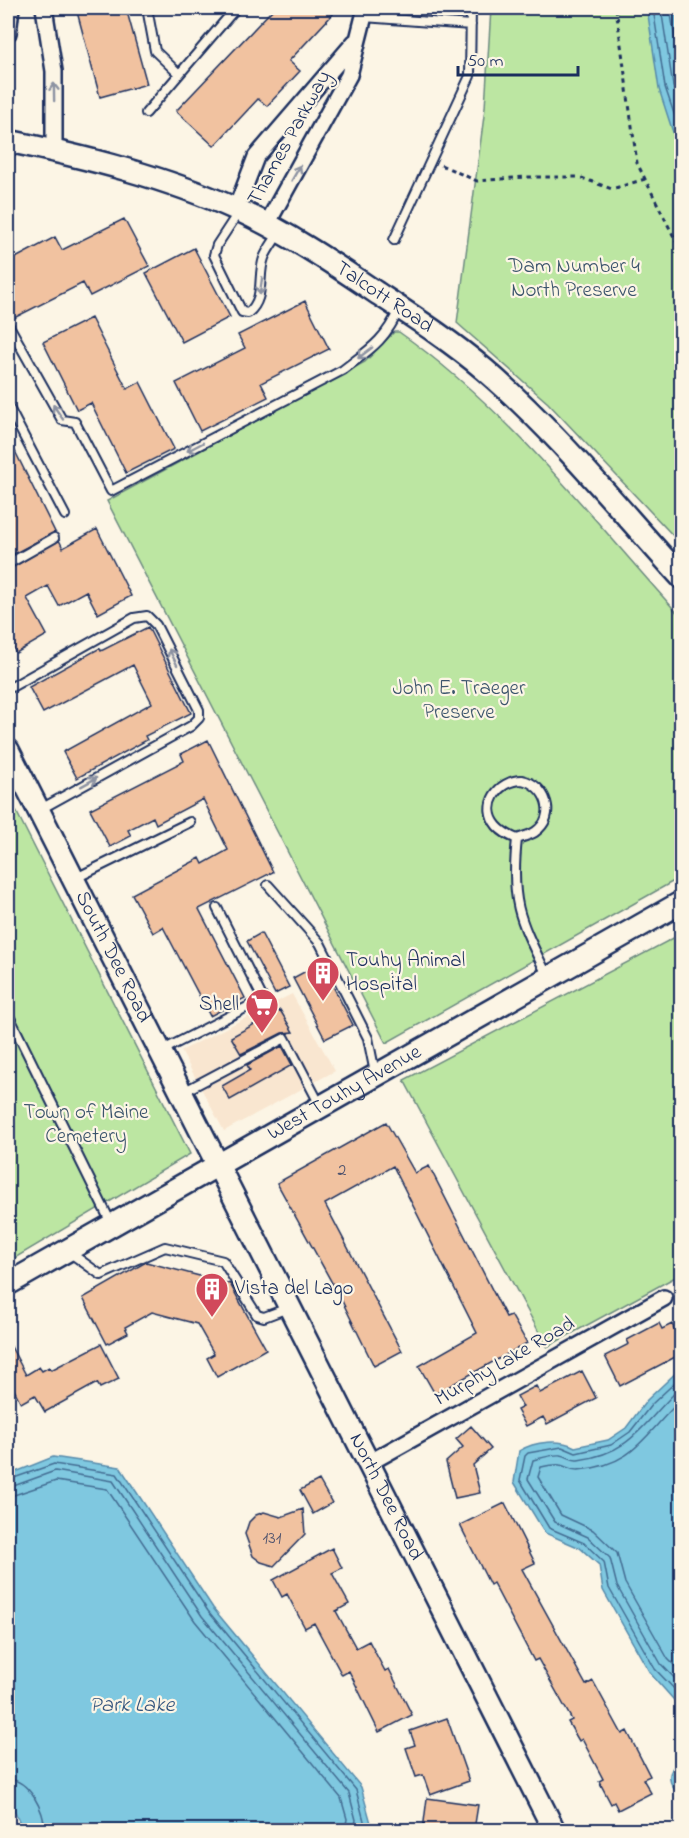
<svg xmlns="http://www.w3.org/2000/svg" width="689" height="1838" viewBox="0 0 689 1838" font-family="'Indie Flower',sans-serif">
<rect width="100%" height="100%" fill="#fcf5e5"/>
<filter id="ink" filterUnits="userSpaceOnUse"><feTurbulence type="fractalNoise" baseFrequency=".0167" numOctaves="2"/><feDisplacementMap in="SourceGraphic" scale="12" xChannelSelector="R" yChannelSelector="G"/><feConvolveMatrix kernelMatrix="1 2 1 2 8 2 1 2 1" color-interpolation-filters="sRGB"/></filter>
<g filter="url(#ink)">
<path fill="#f9e6d0" d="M292,994L335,1071L224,1131L181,1051Z"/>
<path fill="#bce6a2" stroke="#6c8a80" stroke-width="1.5" d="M491,8H681V544L548,403L457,323L485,108Z
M394,332H399C510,410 591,518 681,617V877L386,1043L107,501L365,362Z
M8,795L190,1154L8,1262Z
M681,934V1274L547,1347L404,1080Z"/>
<path fill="#7fc8e0" stroke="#578bac" stroke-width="1.5" d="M647,8H681V157L659,89Z
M681,1368V1708L650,1673L603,1590L599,1565L580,1548L545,1533L514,1482L519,1451C535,1441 560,1439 575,1447L608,1440L626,1428L647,1400Z
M53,1457L120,1467L213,1608L361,1787L371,1823L366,1830H23L8,1796V1475Z
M681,1758V1798C667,1782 665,1773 681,1758Z"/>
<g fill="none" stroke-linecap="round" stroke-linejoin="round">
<path stroke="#436c92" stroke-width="1.5" d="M653,8L665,87L682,137
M661,8L673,86L682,113
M670,8L682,84
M682,1376L652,1404L630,1432L611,1445L576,1453L562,1447L528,1453L525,1456L520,1480L549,1528L584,1543L604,1562L609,1588L655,1669L682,1697
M682,1386C644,1421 634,1453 578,1460C571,1461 568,1456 561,1455C553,1454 541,1458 533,1460L528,1479L555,1522L588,1537L610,1558L617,1586L661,1664L682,1686
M682,1399C644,1434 636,1465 578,1470C570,1470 566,1466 560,1465C555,1464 547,1466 541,1467L538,1477L561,1515L593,1530L617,1553L625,1583L668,1659L682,1673
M8,1480L54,1464L117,1474L208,1611L356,1790L364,1821L362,1830
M8,1488L55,1471L113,1481L202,1616L349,1793L356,1820L354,1830
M8,1497L56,1481L107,1489L195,1621L341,1798L347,1819L345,1830
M8,1779C30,1780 44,1811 45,1830"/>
</g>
<path fill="#f1c2a0" stroke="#1b2f5e" stroke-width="1.5" d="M76,8H126L147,84L100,97Z
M274,8H326L333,14L289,61L300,71L267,106L258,99L214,146L176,111Z
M124,219L149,266L90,296L83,283L12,319L8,309V262L55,237L62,250Z
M194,248L230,317L182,342L146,273Z
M305,301L329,349L261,383L268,397L200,431L176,383L245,348L238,335Z
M91,318L127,389L140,382L174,449L126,473L91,403L77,410L43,342Z
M8,437L55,532L8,557Z
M97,529L131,596L98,614L86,591L59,606L48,586L27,598L47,635L16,653L8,638V570L59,540L63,548Z
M148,627L191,713L145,736L147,740L77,778L63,752L152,703L133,665L43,713L29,687L100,648L101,651Z
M208,740L273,872L199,909L245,998L210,1016L163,927L153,933L132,894L200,858L203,864L228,850L203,799L156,824L153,817L128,830L131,836L110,847L90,809L184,761L181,754Z
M261,933L289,987L275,994L247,941Z
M321,963L353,1025L325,1039L293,978Z
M280,1010L293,1032L282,1033L241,1054L231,1037Z
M282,1046L292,1065L230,1100L222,1086L250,1070L247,1065Z
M386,1122L415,1173L429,1166L506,1317L511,1315L527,1343L435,1394L419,1366L477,1333L393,1166L325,1204L402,1351L374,1366L342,1301L277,1183Z
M146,1262L230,1284L266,1349L217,1377L207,1358L214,1354L197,1324L152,1312L125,1327L128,1333L107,1344L83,1298Z
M659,1323L662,1329L672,1324L681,1344V1354L620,1386L605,1356L629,1344L627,1340Z
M8,1341L26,1375L39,1367L42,1371L49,1367L51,1370L101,1344L119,1379L100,1388L97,1383L45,1412L35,1395L21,1403L8,1378Z
M582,1371L596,1398L547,1424L543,1417L526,1426L517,1410L523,1407L517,1396L536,1386L540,1393Z
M471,1426L491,1449L473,1465L480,1493L455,1498L446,1462L463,1447L456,1439Z
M319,1480L332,1503L313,1514L300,1490Z
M505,1503L535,1563L522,1569L586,1685L593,1681L622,1734L627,1731L650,1776L643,1779L651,1793L618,1810L614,1802L611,1804L599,1781L603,1779L582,1739L579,1741L568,1722L572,1720L538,1659L534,1661L493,1583L490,1585L460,1525Z
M303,1509L305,1534L274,1566L261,1562L253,1556L245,1534L249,1522L256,1515L264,1512L281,1517Z
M332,1548L342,1568L332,1573L349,1604L336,1611L356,1648L369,1641L385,1671L389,1669L412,1715L379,1732L349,1671L342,1675L314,1623L305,1628L287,1594L282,1597L273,1580Z
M447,1718L469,1781L430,1795L423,1775L416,1777L406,1748L415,1745L410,1731Z
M427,1798L478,1805L474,1830H423Z"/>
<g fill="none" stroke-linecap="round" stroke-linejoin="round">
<defs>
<path id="service" d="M147,8L155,51L179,74
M364,17L471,25
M146,113L236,8
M238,213L217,245L214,255L242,312L248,313C266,298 257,277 264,258C267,250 274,241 279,233
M394,240L470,76L471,8
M8,324L62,420L75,422L111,491L343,370C369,350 386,340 399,309
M8,406L65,515
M8,564L54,538
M8,689L134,618L147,616L156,625L199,710V718L191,726L39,810
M522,780C546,785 558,816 535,832C530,835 523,837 517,839C510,836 503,833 497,826C480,806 498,780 522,780Z
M517,839C510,904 520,920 548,977
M76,878L190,822
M268,885L320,943L368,1038L375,1073
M8,1014L112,1225
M163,1050L263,999L217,908
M183,1092L285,1038L320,1105
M69,1252L101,1275L165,1247L223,1261L257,1315L264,1317L288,1308"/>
<path id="minor" d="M44,8L54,71V150
M8,33L11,8
M236,209L256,157L355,42
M267,224L349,75L366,8
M367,1464L664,1298"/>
<g id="secondary">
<path id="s1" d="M8,141C85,157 166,177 238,210C286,232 331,262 374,291C412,316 451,341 485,370C557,432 618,508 682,578"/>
<path id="s2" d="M8,750L554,1830"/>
<path id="s3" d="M8,1284L682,902"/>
</g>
</defs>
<use href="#service" stroke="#1b2f5e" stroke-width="12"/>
<use href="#minor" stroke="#1b2f5e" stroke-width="20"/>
<use href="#secondary" stroke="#1b2f5e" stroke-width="26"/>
<path stroke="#1b2f5e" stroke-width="3" stroke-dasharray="4.5 4.5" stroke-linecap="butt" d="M616,8L637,163L682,253
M441,165L477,181L525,177H579L612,189L645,179"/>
<use href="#service" stroke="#fcf5e5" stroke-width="8"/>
<use href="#minor" stroke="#fcf5e5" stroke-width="15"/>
<use href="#secondary" stroke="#fcf5e5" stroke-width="21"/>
</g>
<defs><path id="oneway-shaft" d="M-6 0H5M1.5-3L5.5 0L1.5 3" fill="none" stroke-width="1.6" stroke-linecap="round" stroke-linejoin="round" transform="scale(1.5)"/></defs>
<g stroke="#8c92a2">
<use href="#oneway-shaft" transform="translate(54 92) rotate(-91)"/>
<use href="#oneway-shaft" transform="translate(296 173) rotate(-60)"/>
<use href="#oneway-shaft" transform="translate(261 286) rotate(98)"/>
<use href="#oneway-shaft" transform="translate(365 353) rotate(143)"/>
<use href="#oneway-shaft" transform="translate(58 412) rotate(-124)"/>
<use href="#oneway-shaft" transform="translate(195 447) rotate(152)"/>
<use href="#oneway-shaft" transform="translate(173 657) rotate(-117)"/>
<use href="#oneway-shaft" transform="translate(89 782) rotate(-29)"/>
</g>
</g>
<defs>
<symbol id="building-pin" viewBox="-11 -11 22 30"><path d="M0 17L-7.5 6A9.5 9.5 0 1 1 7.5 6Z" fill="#d1495b" stroke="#fcf5e5"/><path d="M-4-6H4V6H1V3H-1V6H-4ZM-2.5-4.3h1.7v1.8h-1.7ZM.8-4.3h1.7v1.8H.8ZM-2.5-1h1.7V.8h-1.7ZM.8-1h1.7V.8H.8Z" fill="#fff"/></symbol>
<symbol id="supermarket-pin" viewBox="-11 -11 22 30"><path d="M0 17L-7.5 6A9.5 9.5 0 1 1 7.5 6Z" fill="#d1495b" stroke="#fcf5e5"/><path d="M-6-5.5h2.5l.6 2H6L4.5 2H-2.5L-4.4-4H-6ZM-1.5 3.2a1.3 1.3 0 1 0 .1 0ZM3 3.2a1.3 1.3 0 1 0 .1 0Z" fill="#fff"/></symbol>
</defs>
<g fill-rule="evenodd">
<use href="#building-pin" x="304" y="954" width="38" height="52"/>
<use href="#supermarket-pin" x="243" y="986" width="38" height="52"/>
<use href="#building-pin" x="193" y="1270" width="38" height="52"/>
</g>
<g text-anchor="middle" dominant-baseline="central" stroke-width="4.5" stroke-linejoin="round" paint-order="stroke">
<g font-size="18" fill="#50546e">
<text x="342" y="1171">2</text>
<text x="272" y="1539">131</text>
</g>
<g font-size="21" fill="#1b2f5e" stroke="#fcf5e5">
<text transform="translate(290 138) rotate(-61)">Thames Parkway</text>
<text stroke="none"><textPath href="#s1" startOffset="411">Talcott Road</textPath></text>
<text stroke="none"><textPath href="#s2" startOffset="232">South Dee Road</textPath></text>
<text stroke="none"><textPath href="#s3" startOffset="387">West Touhy Avenue</textPath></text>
<text transform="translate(505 1362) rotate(-30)">Murphy Lake Road</text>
<text stroke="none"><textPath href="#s2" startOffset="837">North Dee Road</textPath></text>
</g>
<g font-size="21" fill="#3b546c" stroke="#fcf5e5">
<text x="574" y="267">Dam Number 4<tspan x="574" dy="24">North Preserve</tspan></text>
<text x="459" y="689">John E. Traeger<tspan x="459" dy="24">Preserve</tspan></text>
<text x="86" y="1113">Town of Maine<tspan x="86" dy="24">Cemetery</tspan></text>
</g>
<g font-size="21" fill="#1b2f5e" stroke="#fcf5e5" text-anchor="start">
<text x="346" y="961">Touhy Animal<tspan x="346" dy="24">Hospital</tspan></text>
<text x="239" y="1005" text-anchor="end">Shell</text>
<text x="235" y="1289">Vista del Lago</text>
</g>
<g font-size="22" font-style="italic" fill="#34557e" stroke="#fcf5e5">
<text x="132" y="1706">Park Lake</text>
</g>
</g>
<rect width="689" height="1838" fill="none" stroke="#fcf5e5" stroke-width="30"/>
<rect x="15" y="15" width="659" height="1808" fill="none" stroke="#1b2f5e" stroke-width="2" filter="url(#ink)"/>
<path d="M458 66v9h120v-9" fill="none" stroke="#1b2f5e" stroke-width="3"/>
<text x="467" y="66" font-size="18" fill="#1b2f5e" stroke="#fcf5e5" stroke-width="4.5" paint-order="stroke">50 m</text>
</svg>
